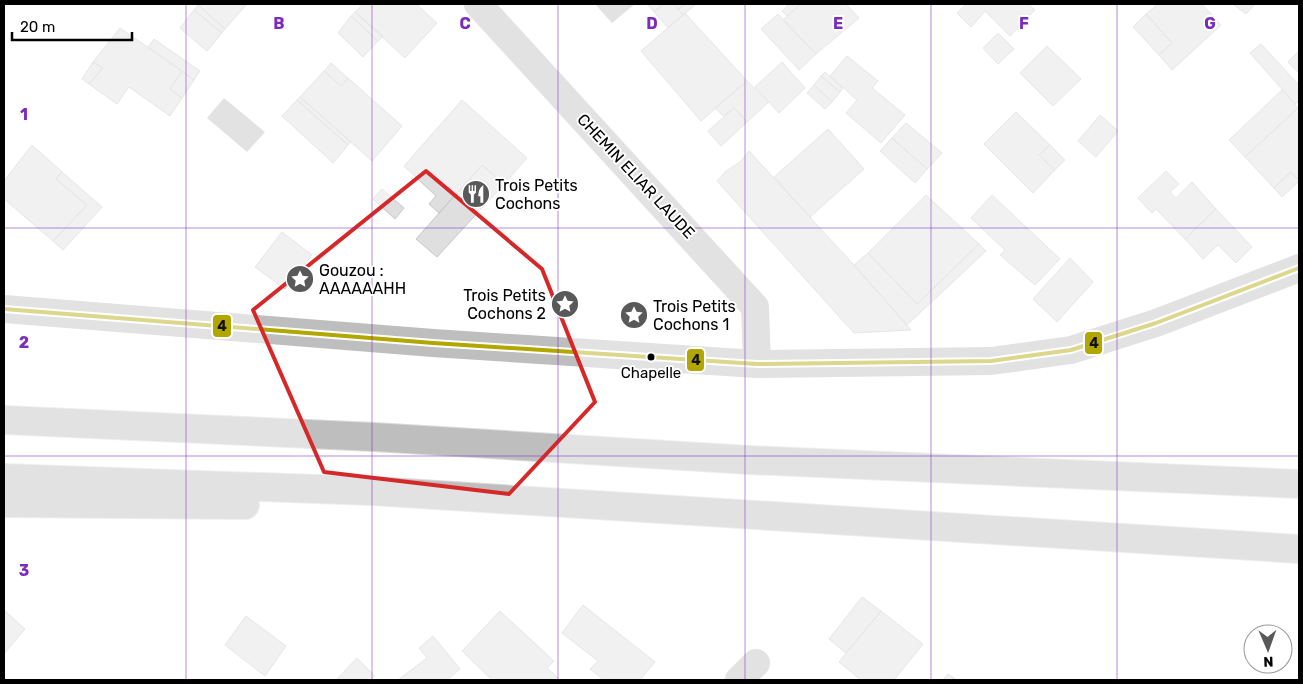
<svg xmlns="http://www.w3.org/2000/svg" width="1303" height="684" viewBox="0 0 1303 684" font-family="Rubik,sans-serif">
<rect width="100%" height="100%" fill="#fff"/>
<path fill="#bfbfbf" d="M595,4H635L612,23Z
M224,98L265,132L247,152L207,118Z"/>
<path fill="#dfdfdf" stroke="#c7c7c7" d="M197,4H247L225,29Z
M363,4H416L437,23L405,58L355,12Z
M647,4H664L654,12Z
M664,4H674L683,15L668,28L654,12Z
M674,4H685L678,9Z
M685,4H696L683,15L678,9Z
M789,4H801L787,16L782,11Z
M801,4H846L859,18L816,54L783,20Z
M966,4H1028L1035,10L1010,36L985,11L971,27L957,13Z
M1158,4H1202L1221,25L1172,70L1159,55L1172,43L1146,14Z
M1233,4H1255L1246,14Z
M198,5L225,29L222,33L194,10Z
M194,10L222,33L207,51L180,28Z
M355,12L383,36L378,41L351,16Z
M685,13L747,81L701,121L641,51Z
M778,14L816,54L799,70L761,29Z
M1146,14L1172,43L1159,55L1133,27Z
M351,16L378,41L363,57L338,33Z
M120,28L182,71L170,89L182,98L170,116L129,87L117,104L89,84L103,68L93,62Z
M998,33L1014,49L998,64L983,48Z
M154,39L200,71L194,80L148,47Z
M1261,44L1299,85V101L1295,104L1250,53Z
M1047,46L1081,79L1053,106L1020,73Z
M1299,51V73L1288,62Z
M847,56L878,81L872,88L905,115L881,143L846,113L857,100L830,76Z
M93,62L103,68L89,84L82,79Z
M782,62L805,88L779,113L755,87Z
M331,63L348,78L341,86L324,71Z
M182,71L194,80L182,98L170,89Z
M324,71L341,86L348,78L402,126L372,161L300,97Z
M825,72L843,88L840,92L821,76Z
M821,76L840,92L832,102L814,85Z
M747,81L769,102L747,122L734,108L723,116L715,108Z
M814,85L832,102L825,109L807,93Z
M1282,90L1298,108L1245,157L1229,140Z
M300,97L351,142L348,145L297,100Z
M297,100L348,145L333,163L282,116Z
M462,100L527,158L504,184L482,165L439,213L429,204L436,196L404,166Z
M734,108L747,122L721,146L708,131Z
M1298,108L1299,109V180L1291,172L1274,188L1245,157Z
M1016,112L1050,145L1039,155L1055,170L1033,193L984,144Z
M1100,115L1118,131L1096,157L1078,141Z
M906,123L942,153L927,169L892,138Z
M828,129L864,169L810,217L774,177Z
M892,138L927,169L915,183L880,151Z
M32,145L62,172L56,179L87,205L53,241L4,199V181Z
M1050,145L1065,160L1055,170L1039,155Z
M749,151L854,265L911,330L854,333L717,181L725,172L740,162Z
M482,165L504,184L437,257L416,239Z
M1166,171L1179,184L1170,192L1176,198L1192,182L1216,209L1185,239L1156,209L1152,213L1138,198Z
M62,172L102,207L63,250L53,241L87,205L56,179Z
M1291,172L1299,181L1282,197L1274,188Z
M382,189L404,208L395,219L373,199Z
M926,195L979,244L917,304L868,253Z
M992,195L1060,259L1035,285L1000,255L1005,250L971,218Z
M1216,209L1252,247L1236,263L1218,245L1203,259L1185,239Z
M282,232L312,255L285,289L255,267Z
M979,244L986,251L907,325L854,265L868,253L917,304Z
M1070,258L1093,282L1057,322L1033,299Z
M862,597L881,611L846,653L829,639Z
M583,605L655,662L640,680H604L590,669L598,661L562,633Z
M4,610L25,629L4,654Z
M500,611L554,661L547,668L560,680H492L462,651Z
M881,611L923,644L894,680H861L839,662Z
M246,616L286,646L265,676L225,645Z
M433,636L460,669L447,680H398L427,658L419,648Z
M357,658L375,676L371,680H336Z
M948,674L957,680H943Z"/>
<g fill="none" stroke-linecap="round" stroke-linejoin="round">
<defs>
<path id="trunk" d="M4,420L374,437L749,460L1299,484
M4,478L372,491L1299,549
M4,503L245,505"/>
</defs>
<use href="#trunk" stroke="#dbdbdb" stroke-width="30"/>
<path stroke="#bebebe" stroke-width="28" d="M478,4L755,307L757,364
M739,680L756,663"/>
<path stroke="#bebebe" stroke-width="28" d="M4,309L433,343L757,364L991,361L1071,350L1156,323L1299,268"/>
<use href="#trunk" stroke="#bebebe" stroke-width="28"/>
<defs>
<path id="bus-1" d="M4,309L433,343L757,364L991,361L1071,350L1156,323L1299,268"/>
</defs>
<use href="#bus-1" stroke="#fff" stroke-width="8"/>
<use href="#bus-1" stroke="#b2a600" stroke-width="4"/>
</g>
<path d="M0 0H1303V684H0ZM426,171L542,269L595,402L509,494L324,472L253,310Z" fill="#fff" fill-opacity=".55" fill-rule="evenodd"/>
<path fill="none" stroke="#d62828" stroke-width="4" stroke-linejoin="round" d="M426,171L542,269L595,402L509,494L324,472L253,310Z"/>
<path fill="none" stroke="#7b2cbf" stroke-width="1" stroke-opacity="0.55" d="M186,4V680M372,4V680M558,4V680M745,4V680M931,4V680M1117,4V680M4,228H1299M4,456H1299"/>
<defs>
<symbol id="restaurant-disc" viewBox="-11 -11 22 22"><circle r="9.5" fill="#595959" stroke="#fff"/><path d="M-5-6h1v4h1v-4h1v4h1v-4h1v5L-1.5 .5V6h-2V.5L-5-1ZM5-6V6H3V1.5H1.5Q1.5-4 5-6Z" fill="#fff"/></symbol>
<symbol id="sight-disc" viewBox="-11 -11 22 22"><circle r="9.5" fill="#595959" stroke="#fff"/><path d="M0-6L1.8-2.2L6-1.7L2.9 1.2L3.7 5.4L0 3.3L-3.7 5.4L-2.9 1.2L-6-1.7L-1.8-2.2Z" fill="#fff"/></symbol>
</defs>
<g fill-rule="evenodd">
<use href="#restaurant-disc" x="460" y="178" width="32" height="32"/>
<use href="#sight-disc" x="284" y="263" width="32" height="32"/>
<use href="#sight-disc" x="549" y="288" width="32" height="32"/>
<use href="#sight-disc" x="618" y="299" width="32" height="32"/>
</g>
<circle fill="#000" stroke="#fff" stroke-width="2" cx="651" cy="357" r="4.5"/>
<g text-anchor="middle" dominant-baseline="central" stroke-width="4" stroke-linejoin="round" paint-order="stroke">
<g font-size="15" fill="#000" stroke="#fff">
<text x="651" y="373">Chapelle</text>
</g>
<g font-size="16" fill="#000" stroke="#fff">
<text transform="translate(636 176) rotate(47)">CHEMIN ELIAR LAUDE</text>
</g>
<g font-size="16" fill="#000" stroke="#fff" text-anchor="start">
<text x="495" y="185">Trois Petits<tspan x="495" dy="18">Cochons</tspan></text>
<text x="319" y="270">Gouzou :<tspan x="319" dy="18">AAAAAAHH</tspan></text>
<text x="546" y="295" text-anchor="end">Trois Petits<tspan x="546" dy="18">Cochons 2</tspan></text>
<text x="653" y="306">Trois Petits<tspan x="653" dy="18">Cochons 1</tspan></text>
</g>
</g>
<g font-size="16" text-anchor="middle" font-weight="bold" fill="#7b2cbf" stroke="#fff" stroke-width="4" stroke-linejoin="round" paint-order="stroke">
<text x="279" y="29">B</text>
<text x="465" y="29">C</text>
<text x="652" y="29">D</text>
<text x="838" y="29">E</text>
<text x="1024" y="29">F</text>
<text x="1210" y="29">G</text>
<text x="24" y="120">1</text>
<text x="24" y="348">2</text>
<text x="24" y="576">3</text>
</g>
<g stroke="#fff" stroke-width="2">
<rect x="212" y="314" width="20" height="24" rx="5" fill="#b2a600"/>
<rect x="1084" y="331" width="19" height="24" rx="5" fill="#b2a600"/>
<rect x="686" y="348" width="19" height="24" rx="5" fill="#b2a600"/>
</g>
<g font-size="14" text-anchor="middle" font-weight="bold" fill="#111">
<text x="222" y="331">4</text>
<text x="1094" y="348">4</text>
<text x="696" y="365">4</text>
</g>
<rect width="1303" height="684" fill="none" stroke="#000000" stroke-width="10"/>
<g transform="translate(1268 649) rotate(178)"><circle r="24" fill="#ffffff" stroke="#999999"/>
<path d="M0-4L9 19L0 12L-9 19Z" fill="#595959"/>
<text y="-8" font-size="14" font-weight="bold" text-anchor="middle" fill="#000000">N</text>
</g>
<path d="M12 32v8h120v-8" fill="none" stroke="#000000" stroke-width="2.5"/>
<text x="20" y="32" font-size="15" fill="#000000" stroke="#ffffff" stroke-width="4" paint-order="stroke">20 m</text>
</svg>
